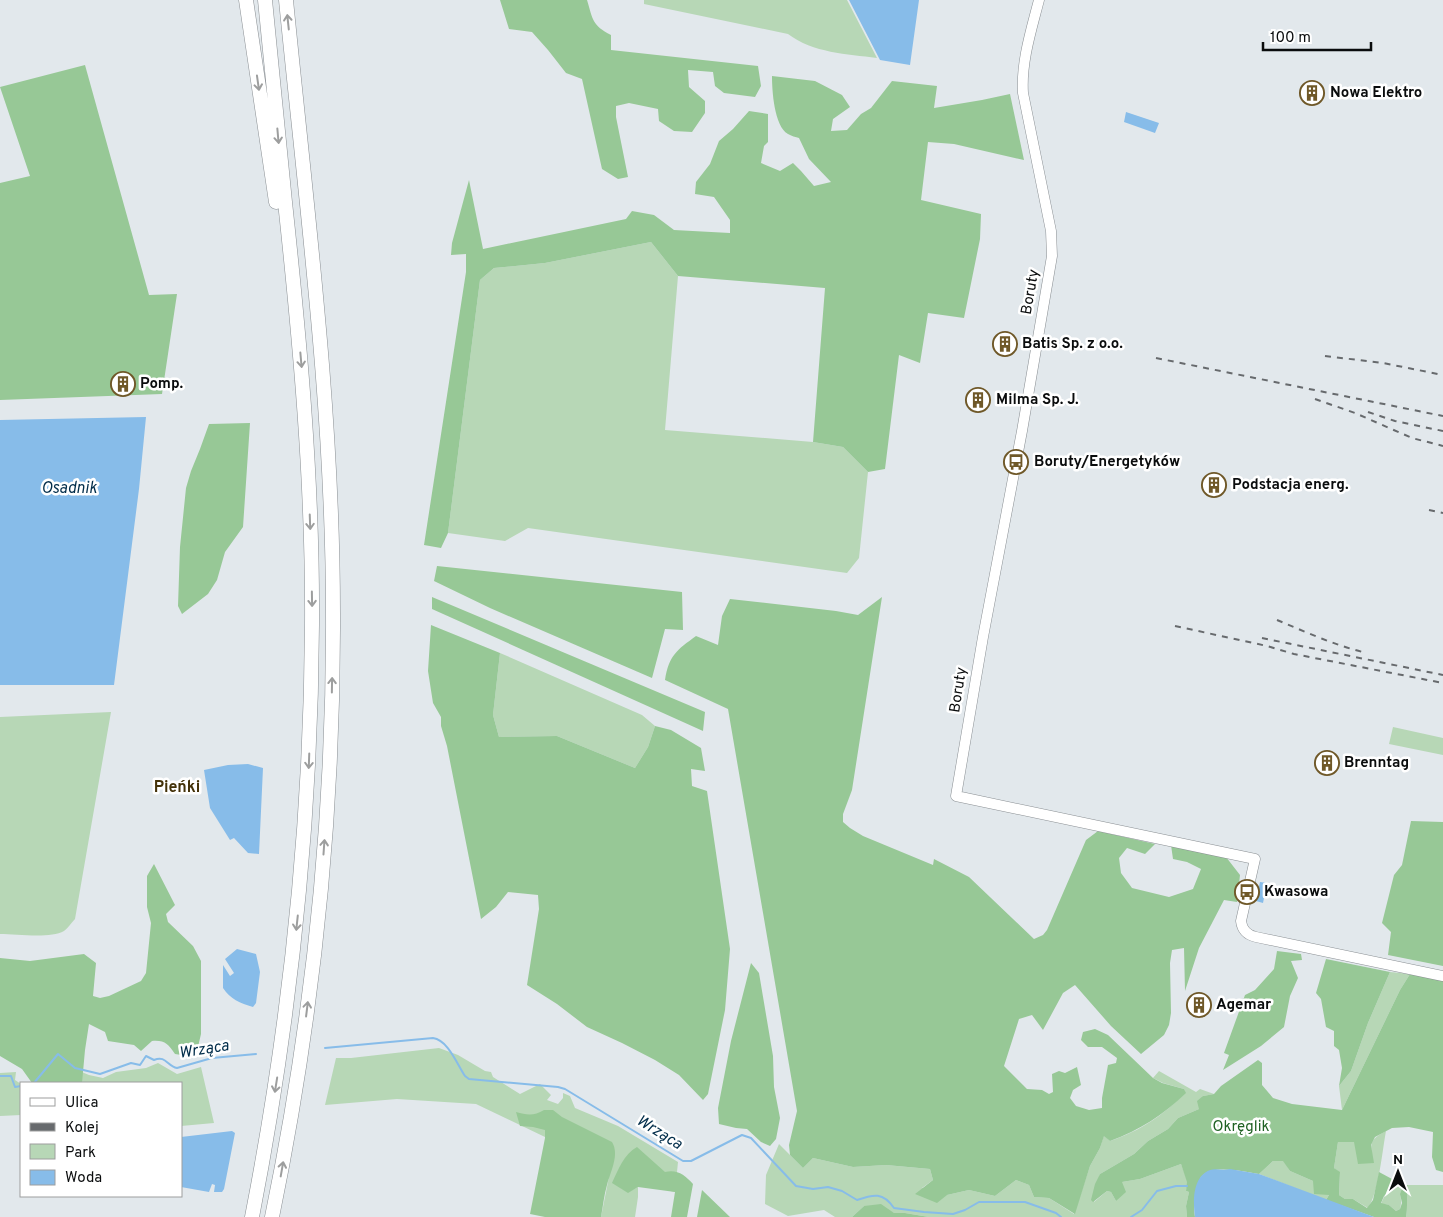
<svg xmlns="http://www.w3.org/2000/svg" width="1443" height="1217" viewBox="0 0 1443 1217" font-family="Overpass,sans-serif">
<rect width="100%" height="100%" fill="#e2e8ec"/>
<path fill="#b7d7b6" d="M644,0H847L877,58C847,54 813,53 788,34L644,4Z
M651,242L678,276L665,430L813,442L843,447L868,472L859,558L847,573L528,528L505,541L448,533L480,280L494,268L545,263Z
M500,653L642,715L655,726L648,747L635,768L557,736L499,737L493,715Z
M111,712L75,919C71,923 68,928 64,931C50,939 17,934 0,934V717Z
M1393,727L1443,738V755L1389,744Z
M1390,972L1410,974L1400,990L1342,1110L1339,1086L1351,1071L1368,1023Z
M439,1048L458,1055L485,1071L491,1072L493,1077L520,1094L540,1084L551,1095L547,1100L558,1104L563,1098V1093L570,1096L575,1108L618,1126L678,1162L675,1192L614,1178L621,1188L628,1192L638,1187V1197L635,1217H601L609,1177L545,1137L476,1104L397,1099L325,1105L336,1058H351Z
M158,1063L177,1074L201,1067L214,1123L181,1126V1083H36L67,1066L89,1075L103,1078L116,1072L146,1068Z
M1159,1071L1196,1092L1200,1089L1214,1094L1203,1096L1199,1109L1178,1118L1168,1129L1148,1141L1134,1154L1100,1174L1094,1202L1107,1191L1111,1192L1116,1201L1122,1182L1140,1179L1181,1164L1188,1182L1186,1191L1189,1192L1186,1206L1187,1217H929L905,1213H894L864,1206L852,1217H835L824,1210L788,1216L765,1204L766,1175L779,1144L803,1168L813,1158L853,1167L886,1165L930,1169L933,1180L922,1188L947,1195L969,1190L995,1196L1016,1180L1029,1185L1034,1197L1049,1198L1074,1214L1090,1166L1100,1148L1104,1135L1110,1141C1142,1130 1162,1116 1185,1093L1184,1089L1163,1083L1153,1078Z
M16,1072L15,1080L21,1084V1115L0,1116V1073Z
M1386,1131C1382,1152 1379,1191 1368,1208L1353,1199H1345L1339,1195L1340,1173L1334,1168L1338,1142L1354,1141L1373,1163C1371,1145 1367,1141 1386,1131Z
M1273,1161H1284L1290,1171L1313,1181L1329,1195L1326,1200L1259,1174Z
M1391,1182L1403,1185C1398,1197 1403,1198 1400,1209L1396,1211L1389,1205L1381,1204C1384,1196 1389,1190 1391,1182Z
M1408,1185H1443V1217H1406C1408,1207 1406,1196 1408,1185Z"/>
<path fill="#97c896" d="M500,0H587C593,20 592,25 611,35V50L758,66L761,86L755,97L724,93L715,86L713,72L688,70L689,87L705,101V113L692,132L674,131L659,121L658,109L629,103L616,106V117L628,177L618,179L602,169L582,79L566,73L548,50L532,32L509,29Z
M85,65L149,295L177,294L162,394L0,400V183L30,176L0,87Z
M772,76L815,81L842,95L850,107L833,119L831,131L847,130L861,114L871,108L892,81L937,86L934,108L982,100L1010,94L1024,160L954,144L928,142L921,200L981,214L980,239L964,318L928,313L920,363L899,355L885,469L868,472L843,447L813,442L825,288L678,276L651,242L545,263L494,268L480,280L448,533L441,548L424,545L466,272V254L451,255L452,243L469,180L483,249L626,219L632,211L654,215L674,230L730,233V220L714,197L695,194L696,182L710,164L719,141L733,129L749,111L768,114V142L764,146L761,163L780,171L793,163L801,171L814,186L831,182L809,159L799,138C796,137 791,136 788,134C774,126 772,90 772,76Z
M250,423L243,527L225,552L217,580L208,594L182,614L178,606L180,547L186,488L191,471L200,449L209,424Z
M437,566L682,592L683,630L665,629L652,678L490,608L434,581Z
M432,597L705,712L703,731L432,609Z
M882,597L852,790L843,814V822L850,828L863,836L933,865L934,859L969,877L1034,939L1043,935L1047,930L1086,840L1098,831L1155,844L1145,854L1127,848L1119,858L1121,873L1132,888L1169,897L1193,889L1201,869L1187,862L1173,859L1171,845L1226,857L1240,875L1237,902L1224,900L1199,948L1185,991L1184,948L1172,950L1170,963L1171,1013L1169,1025L1164,1035L1141,1054L1111,1026L1075,985L1063,993L1043,1030L1032,1015L1019,1019L1004,1066L1027,1089L1042,1090L1049,1094L1053,1092L1052,1074L1059,1071L1065,1073L1077,1067L1081,1085L1073,1090L1070,1098L1076,1106L1089,1110L1102,1108V1098L1108,1065L1116,1063L1117,1058L1102,1047H1088L1081,1040L1083,1032L1095,1029L1108,1035L1153,1078L1162,1083L1184,1089L1186,1093C1163,1115 1140,1130 1110,1141L1104,1136L1100,1148L1090,1166L1075,1214L1049,1198L1034,1197L1029,1185L1016,1180L995,1196L969,1190L947,1195L937,1203L915,1194L933,1180L930,1169L886,1165L853,1167L813,1158L803,1168L790,1155L789,1145L797,1111L728,709L665,680C669,655 677,650 696,636L718,645L722,616L730,599L836,611L858,615Z
M431,625L500,653L493,715L499,737L557,736L635,768L648,747L655,726L671,730L701,748L705,771L691,769L692,786L707,791L730,949L725,1010L708,1094L703,1100L679,1075L655,1060L622,1043L587,1027L557,1004L527,985L539,909L538,895L508,892L496,907L481,919L447,746L441,726V717L433,703L428,671Z
M1411,821L1443,822V966L1388,955L1391,932L1382,923L1394,875L1402,865Z
M154,864L175,905L166,914L168,922L193,946L201,961V1034L197,1051L188,1056L175,1054C168,1044 165,1040 152,1041L141,1051L134,1045L108,1041L105,1032L89,1024L85,1050L82,1083H32L22,1069L0,1056V958L30,961L84,954L96,963L93,996L100,998L109,996L141,981L146,973L151,923L147,907V876Z
M1277,951L1301,954L1302,960L1291,961L1298,978L1290,996L1284,1027L1261,1046L1223,1070L1229,1055L1224,1053L1245,995L1255,990L1274,969Z
M1326,959L1390,972L1368,1023L1351,1071L1339,1086L1342,1068L1339,1050L1334,1046V1031L1326,1027L1321,999L1316,993Z
M751,963L759,973L773,1056L774,1087L780,1118L776,1139L770,1146L761,1142L747,1129L736,1128L719,1124L718,1108L731,1041Z
M1410,974L1443,981V1172L1436,1170L1432,1157L1433,1132L1409,1127L1392,1128L1375,1137L1371,1145L1374,1163L1358,1164L1354,1142H1338L1334,1168L1340,1172L1339,1195L1345,1199H1353L1367,1208L1373,1200L1379,1172L1392,1179L1389,1191L1384,1196L1381,1203L1389,1205L1396,1211L1400,1209L1402,1203L1400,1194L1403,1185H1408C1406,1196 1408,1207 1406,1217H1374L1326,1200L1329,1195L1314,1194L1313,1181L1290,1171L1283,1161H1273L1259,1174C1245,1172 1213,1164 1202,1176C1199,1179 1198,1185 1197,1190C1195,1200 1193,1206 1195,1217H1187L1186,1206L1189,1192L1186,1191L1187,1182L1181,1164L1140,1179L1122,1182L1126,1192L1116,1201L1111,1192L1107,1191L1093,1202L1091,1200L1095,1184L1100,1174L1134,1154L1148,1141L1168,1129L1178,1118L1199,1109L1197,1101L1203,1096L1214,1094L1221,1086L1258,1060L1262,1063V1085L1273,1098L1292,1104L1342,1110L1400,990Z
M544,1110H553L562,1117L612,1142C620,1155 610,1172 607,1185C604,1195 603,1206 601,1217H545L530,1214L545,1138V1130L533,1127L520,1126L516,1112C527,1115 534,1116 544,1110Z
M637,1147L665,1172C677,1169 685,1175 693,1184L687,1217H671L675,1192L638,1187L628,1193L612,1183C618,1170 624,1154 637,1147Z
M702,1190L730,1217H697Z
M881,1204L894,1213H905L929,1217H852L864,1206Z"/>
<path fill="#87bce9" d="M849,0H919L910,65L880,60Z
M1126,112L1159,123L1155,133L1124,122Z
M146,417L139,489L114,685H0V420Z
M248,764L263,768L259,854L248,853L234,838L230,840L210,808L204,770L228,765Z
M1260,882L1267,883L1263,903L1256,901Z
M237,949L256,954L260,972L256,1003L253,1007C240,1003 230,999 223,988V965L230,976L234,973L225,959Z
M232,1131L235,1133L224,1189L222,1192H214L215,1185L212,1184L209,1192L181,1187V1137Z
M1230,1169L1259,1174L1374,1217H1195C1193,1202 1192,1177 1210,1170C1216,1168 1223,1171 1230,1169Z"/>
<g fill="none" stroke-linecap="round" stroke-linejoin="round">
<path stroke="#87bce9" stroke-width="2" d="M325,1048L433,1038C448,1040 457,1064 465,1076L469,1079L558,1087L565,1089L683,1161H691L738,1137L742,1135L751,1138L796,1186L813,1189L828,1187L842,1191L857,1200C874,1194 883,1192 894,1208L924,1212L953,1214L965,1210L979,1202H1025L1056,1213L1061,1217
M0,1076H11L15,1087L21,1086
M34,1083L58,1054L75,1068L100,1074L131,1063L140,1065L146,1056L154,1060C166,1055 167,1066 177,1068L212,1058L256,1054
M1131,1217L1142,1210L1157,1191L1176,1186H1187"/>
<defs>
<path id="tertiary" d="M1039,0C1031,31 1021,62 1023,93L1051,231L1052,256L1022,431L983,637L956,796L1255,859L1241,921C1242,930 1247,935 1256,937L1443,976"/>
<path id="motorway" d="M246,0L276,202
M252,1217C290,1022 311,824 312,625C313,483 300,342 285,202C278,135 272,67 265,0
M272,1217C313,1018 334,815 333,613C333,408 306,204 286,0"/>
</defs>
<use href="#tertiary" stroke="#8a8f93" stroke-width="11"/>
<use href="#motorway" stroke="#8a8f93" stroke-width="15"/>
<use href="#tertiary" stroke="#fff" stroke-width="10"/>
<use href="#motorway" stroke="#fff" stroke-width="14"/>
<path stroke="#676a6d" stroke-width="2" stroke-dasharray="6 6" stroke-linecap="butt" d="M1325,356L1383,363L1443,375
M1156,358L1443,416
M1315,399L1355,413L1412,438L1443,446
M1368,412L1395,421L1443,431
M1429,510L1443,513
M1277,620C1306,632 1336,646 1367,653
M1175,626L1267,646L1294,654L1443,683
M1262,638L1443,675"/>
</g>
<defs><path id="oneway-shaft" d="M-6 0H5M1.5-3L5.5 0L1.5 3" fill="none" stroke-width="1.6" stroke-linecap="round" stroke-linejoin="round" transform="scale(1.25)"/></defs>
<g stroke="#9d9e9e">
<use href="#oneway-shaft" transform="translate(288 22) rotate(-96)"/>
<use href="#oneway-shaft" transform="translate(258 83) rotate(82)"/>
<use href="#oneway-shaft" transform="translate(278 136) rotate(85)"/>
<use href="#oneway-shaft" transform="translate(301 360) rotate(85)"/>
<use href="#oneway-shaft" transform="translate(310 522) rotate(88)"/>
<use href="#oneway-shaft" transform="translate(312 599) rotate(89)"/>
<use href="#oneway-shaft" transform="translate(332 685) rotate(-89)"/>
<use href="#oneway-shaft" transform="translate(309 761) rotate(92)"/>
<use href="#oneway-shaft" transform="translate(324 847) rotate(-86)"/>
<use href="#oneway-shaft" transform="translate(297 923) rotate(96)"/>
<use href="#oneway-shaft" transform="translate(307 1009) rotate(-83)"/>
<use href="#oneway-shaft" transform="translate(276 1085) rotate(99)"/>
<use href="#oneway-shaft" transform="translate(282 1169) rotate(-80)"/>
</g>
<defs>
<symbol id="building-ring" viewBox="-11 -11 22 22"><circle r="9.5" fill="#fff" stroke="#6f5828" stroke-width="1.5"/><path d="M-4-6H4V6H1V3H-1V6H-4ZM-2.5-4.3h1.7v1.8h-1.7ZM.8-4.3h1.7v1.8H.8ZM-2.5-1h1.7V.8h-1.7ZM.8-1h1.7V.8H.8Z" fill="#6f5828"/></symbol>
<symbol id="bus-ring" viewBox="-11 -11 22 22"><circle r="9.5" fill="#fff" stroke="#6f5828" stroke-width="1.5"/><path d="M-5-6H5V4H4V6H2V4H-2V6H-4V4H-5ZM-3.5-4V0h7V-4ZM-3.5 1.2v1.5H-2V1.2ZM2 1.2v1.5H3.5V1.2Z" fill="#6f5828"/></symbol>
</defs>
<g fill-rule="evenodd">
<use href="#building-ring" x="1298" y="79" width="28" height="28"/>
<use href="#building-ring" x="991" y="330" width="28" height="28"/>
<use href="#building-ring" x="109" y="370" width="28" height="28"/>
<use href="#building-ring" x="964" y="386" width="28" height="28"/>
<use href="#bus-ring" x="1002" y="448" width="28" height="28"/>
<use href="#building-ring" x="1200" y="471" width="28" height="28"/>
<use href="#building-ring" x="1313" y="749" width="28" height="28"/>
<use href="#bus-ring" x="1233" y="878" width="28" height="28"/>
<use href="#building-ring" x="1185" y="991" width="28" height="28"/>
</g>
<g text-anchor="middle" dominant-baseline="central" stroke-width="5" stroke-linejoin="round" paint-order="stroke">
<g font-size="15" font-weight="bold" fill="#0a0c0d" stroke="#fff" text-anchor="start">
<text x="1330" y="93">Nowa Elektro</text>
<text x="1022" y="344">Batis Sp. z o.o.</text>
<text x="140" y="384">Pomp.</text>
<text x="996" y="400">Milma Sp. J.</text>
<text x="1034" y="462">Boruty/Energetyków</text>
<text x="1232" y="485">Podstacja energ.</text>
<text x="1344" y="763">Brenntag</text>
<text x="1264" y="892">Kwasowa</text>
<text x="1216" y="1005">Agemar</text>
</g>
<g font-size="15" fill="#0a0c0d" stroke="#fff">
<text transform="translate(1031 292) rotate(-80)">Boruty</text>
<text transform="translate(959 690) rotate(-81)">Boruty</text>
</g>
<g font-size="15" fill="#1f6123" stroke="#fff">
<text x="1241" y="1127">Okręglik</text>
</g>
<g font-size="16" font-style="italic" fill="#022d4a" stroke="#fff">
<text x="69" y="489">Osadnik</text>
<text transform="translate(204 1050) rotate(-9)">Wrząca</text>
<text transform="translate(659 1133) rotate(32)">Wrząca</text>
</g>
<g font-size="16" font-weight="bold" fill="#433108" stroke="#fff">
<text x="177" y="788">Pieńki</text>
</g>
</g>
<rect x="20" y="1082" width="162" height="115" fill="#ffffff" stroke="#9d9e9e"/>
<rect x="30" y="1098" width="25" height="8" fill="#ffffff" stroke="#9d9e9e"/>
<text x="65" y="1107" font-size="15" fill="#0a0c0d">Ulica</text>
<rect x="30" y="1123" width="25" height="8" fill="#676a6d" stroke="#9d9e9e"/>
<text x="65" y="1132" font-size="15" fill="#0a0c0d">Kolej</text>
<rect x="30" y="1144" width="25" height="15" fill="#b7d7b6" stroke="#9d9e9e"/>
<text x="65" y="1157" font-size="15" fill="#0a0c0d">Park</text>
<rect x="30" y="1170" width="25" height="15" fill="#87bce9" stroke="#9d9e9e"/>
<text x="65" y="1182" font-size="15" fill="#0a0c0d">Woda</text>
<g transform="translate(1398 1172)" stroke="#ffffff" stroke-width="4" paint-order="stroke">
<path d="M0-4L9 19L0 12L-9 19Z" fill="#0a0c0d"/>
<text y="-8" font-size="14" font-weight="bold" text-anchor="middle" fill="#0a0c0d">N</text>
</g>
<path d="M1263 42v8h108v-8" fill="none" stroke="#0a0c0d" stroke-width="2.5"/>
<text x="1270" y="42" font-size="15" fill="#0a0c0d" stroke="#ffffff" stroke-width="4" paint-order="stroke">100 m</text>
</svg>
